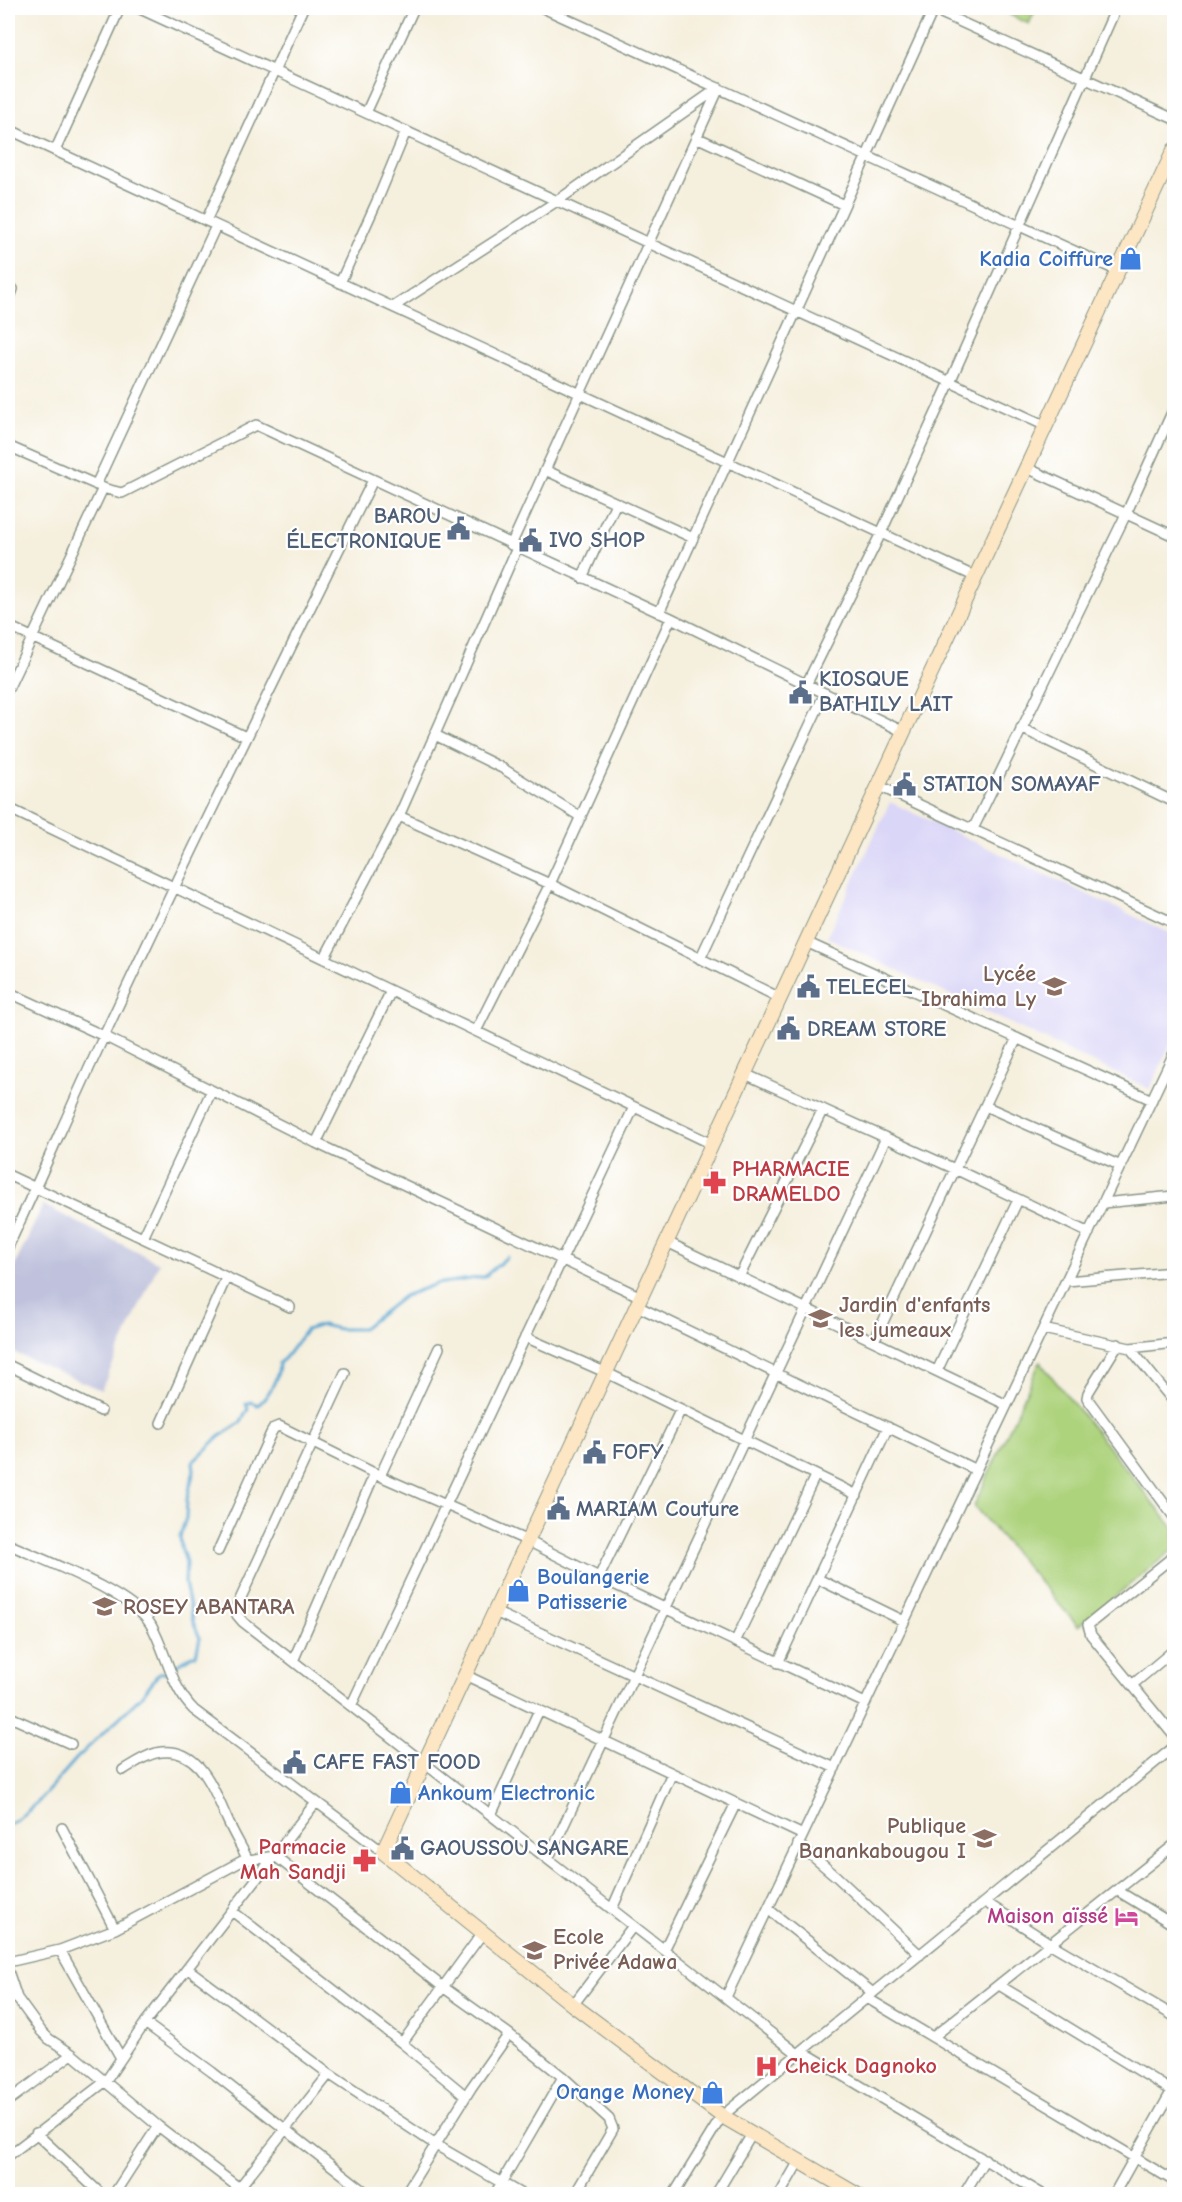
<svg xmlns="http://www.w3.org/2000/svg" width="1182" height="2202" viewBox="0 0 1182 2202" font-family="'Comic Neue',sans-serif">
<rect width="100%" height="100%" fill="#fff"/>
<filter id="ink" filterUnits="userSpaceOnUse"><feTurbulence type="fractalNoise" baseFrequency=".0167" numOctaves="2"/><feDisplacementMap in="SourceGraphic" scale="12" xChannelSelector="R" yChannelSelector="G"/><feConvolveMatrix kernelMatrix="1 2 1 2 8 2 1 2 1" color-interpolation-filters="sRGB"/></filter>
<filter id="wash" filterUnits="userSpaceOnUse"><feTurbulence type="fractalNoise" baseFrequency=".008" numOctaves="4" result="noise"/><feDisplacementMap in="SourceGraphic" scale="24" xChannelSelector="R" yChannelSelector="G"/><feGaussianBlur stdDeviation="1.35" result="paint"/><feColorMatrix in="noise" values="0 0 0 0 0 0 0 0 0 0 0 0 0 0 0 0 0 1.4 0 .05"/><feComposite in="paint" operator="in"/></filter>
<g filter="url(#wash)">
<rect width="100%" height="100%" fill="#f5efdd"/>
<path fill="#dad6f7" d="M890,802L1174,935V1036L1150,1089L827,937Z"/>
<path fill="#c0c2dd" d="M43,1205L159,1263L101,1390L8,1350V1280Z"/>
<path fill="#add37d" stroke="#668858" stroke-width="1.5" d="M1013,8H1036L1029,24L1010,15Z
M1040,1362L1174,1529V1549L1078,1626L974,1506Z"/>
<g fill="none" stroke-linecap="round" stroke-linejoin="round">
<path stroke="#59a7d2" stroke-width="3" d="M8,1825L16,1821L38,1802L77,1758L141,1697L159,1673L167,1672L192,1655H196L200,1638L193,1622L185,1583L186,1562L181,1547L180,1536L186,1518L187,1499L194,1470L193,1462L220,1436L240,1423L248,1409L246,1404L251,1402L258,1405C269,1396 279,1377 279,1363L285,1358L306,1330L322,1325L339,1329H362L404,1296L436,1284L484,1277L507,1257"/>
</g>
</g>
<g filter="url(#ink)">
<g fill="none" stroke-linecap="round" stroke-linejoin="round">
<defs>
<path id="street" d="M138,8L1046,426
M543,8L1118,271
M930,8L1174,119
M366,113L414,8
M8,129L976,577
M696,137L844,205
M55,151L120,8
M206,221L303,8
M340,283L377,201L406,131
M8,287L13,289L8,302
M393,307L557,201L717,89
M8,446L106,489L122,493L256,425L671,618L904,732
M1027,468L1174,536
M545,470L693,538
M96,485L216,226
M511,545L719,88
M582,578L616,503
M659,613L934,8
M8,626L246,737
M807,683L881,533L950,382L1116,8
M8,689L103,488
M1021,728L1174,802
M435,735L502,768L581,817
M879,786L1174,923
M8,808L712,1144
M399,816L550,884L780,998
M973,829L1126,514L1174,408
M806,942L1152,1100
M324,959L399,816L517,548
M700,959L825,693
M8,992L104,1036L316,1143L641,1297
M476,1031L550,884L671,618
M745,1074L955,1169L1089,1233
M985,1106L1121,1166
M316,1143L391,991
M8,1175L290,1307
M1103,1203L1174,1196
M143,1238L211,1092
M667,1242L1007,1405
M8,1247C41,1177 71,1106 104,1036C191,849 282,665 373,480
M739,1277L823,1109
M1066,1281L1174,1272
M637,1306L976,1470
M1043,1329L1130,1348L1174,1343
M525,1337L607,1373L857,1495
M874,1341L1017,1038
M1118,1344L1088,1393L1087,1398L1174,1517
M1130,1348L1174,1402
M8,1365L101,1411
M937,1371L1018,1200
M345,1373L237,1606V1615L243,1622L798,2054
M161,1423L226,1278
M380,1476L439,1348
M8,1544C43,1560 132,1593 151,1625C167,1653 170,1686 194,1710L383,1852
M218,1551L271,1433L274,1428L279,1426L380,1476L528,1541L599,1577L865,1703
M1174,1556L1088,1625L1091,1635L1174,1736
M599,1577L681,1409
M818,1579L904,1621
M495,1612L835,1768
M735,1642L815,1476
M293,1661L375,1473
M778,1663L888,1427
M465,1675L803,1835
M1132,1685L1174,1650
M351,1706L634,1107
M8,1716L71,1744
M123,1770C133,1764 144,1756 156,1753C199,1744 213,1788 227,1819C233,1833 241,1846 248,1860
M491,1815L539,1710
M62,1828L115,1929
M798,1844L837,1877L920,1955
M548,1859L886,1138
M1118,1891L1174,1925
M985,1902L1051,1944L1174,2016
M612,1909L672,1773
M768,1909L873,1993
M232,1911L402,2043L466,2096
M60,1950L121,2058
M664,1950L736,1803
M8,1962L60,1950L115,1929L242,1861L275,1856L443,1987L509,2034L563,2077L609,2119L613,2129L575,2194
M188,1969L329,2074L436,2145L521,2194
M8,1971L17,1998L41,2031L49,2039L72,2054L158,2126L247,2194
M999,1985L1174,2092
M726,1997L1174,1053
M867,1998L1174,2181
M573,2005L633,1926
M145,2023L212,2072L368,2194
M933,2037L1174,1845
M402,2043L484,1931
M802,2051L1042,2194
M8,2101L72,2054
M36,2133L101,2194
M8,2156L106,2081L145,2023L316,1802
M239,2188L329,2074
M114,2194L158,2126
M405,2194L471,2088L509,2034
M495,2194L563,2077
M674,2194L722,2116L1174,1747
M716,2194L752,2134
M780,2194L799,2161
M964,2194L985,2159
M1114,2194L1174,2087"/>
<path id="secondary" d="M856,2194L722,2116L573,2005L383,1852L1174,150"/>
</defs>
<use href="#street" stroke="#8a9688" stroke-width="12"/>
<use href="#secondary" stroke="#8a9688" stroke-width="16"/>
<use href="#street" stroke="#fff" stroke-width="9"/>
<use href="#secondary" stroke="#fce6c4" stroke-width="14"/>
</g>
</g>
<defs>
<symbol id="shop-bare" viewBox="-9 -9 18 18"><path d="M-5-2.5h2.3a2.7 3.5 0 0 1 5.4 0H5L5.5 6h-11ZM-1.5-2.5h3a1.5 2.3 0 0 0-3 0Z" fill="#3f7fe0" stroke="#fff" stroke-width="2.5" paint-order="stroke"/></symbol>
<symbol id="civic-bare" viewBox="-9 -9 18 18"><path d="M-.6-6.5H3V-4.5H.6V-3L4-1V1h2V6H-6V1h2V-1L-.6-3ZM-1.2 2.5V6h2.4V2.5Z" fill="#5c6f8a" stroke="#fff" stroke-width="2.5" paint-order="stroke"/></symbol>
<symbol id="school-bare" viewBox="-9 -9 18 18"><path d="M0-5L7-2L0 1L-7-2ZM-4 1L0 2.5L4 1V4Q0 6-4 4Z" fill="#8d6e63" stroke="#fff" stroke-width="2.5" paint-order="stroke"/></symbol>
<symbol id="pharmacy-bare" viewBox="-9 -9 18 18"><path d="M-2-6h4v4h4v4h-4v4h-4v-4h-4v-4h4Z" fill="#e0444e" stroke="#fff" stroke-width="2.5" paint-order="stroke"/></symbol>
<symbol id="university-bare" viewBox="-9 -9 18 18"><path d="M0-5L7-2L0 1L-7-2ZM-4 1L0 2.5L4 1V4Q0 6-4 4Z" fill="#8d6e63" stroke="#fff" stroke-width="2.5" paint-order="stroke"/></symbol>
<symbol id="hotel-bare" viewBox="-9 -9 18 18"><path d="M-6-4.5h1.5V1H6V5H4.5V3h-9V5H-6ZM-4 0a1.8 1.8 0 1 1 3.6 0ZM.5 0V-2.5h3Q6-2.5 6 0Z" fill="#d1479c" stroke="#fff" stroke-width="2.5" paint-order="stroke"/></symbol>
<symbol id="hospital-bare" viewBox="-9 -9 18 18"><path d="M-5-5h3v3.5h4V-5h3V5h-3V1.5h-4V5h-3Z" fill="#e0444e" stroke="#fff" stroke-width="2.5" paint-order="stroke"/></symbol>
</defs>
<g fill-rule="evenodd">
<use href="#shop-bare" x="1114" y="242" width="33" height="33"/>
<use href="#civic-bare" x="442" y="512" width="33" height="33"/>
<use href="#civic-bare" x="514" y="524" width="33" height="33"/>
<use href="#civic-bare" x="784" y="676" width="33" height="33"/>
<use href="#civic-bare" x="888" y="768" width="33" height="33"/>
<use href="#civic-bare" x="792" y="970" width="33" height="33"/>
<use href="#school-bare" x="1038" y="970" width="33" height="33"/>
<use href="#civic-bare" x="772" y="1012" width="33" height="33"/>
<use href="#pharmacy-bare" x="698" y="1166" width="33" height="33"/>
<use href="#school-bare" x="804" y="1302" width="33" height="33"/>
<use href="#civic-bare" x="578" y="1436" width="33" height="33"/>
<use href="#civic-bare" x="542" y="1492" width="33" height="33"/>
<use href="#shop-bare" x="502" y="1574" width="33" height="33"/>
<use href="#university-bare" x="88" y="1590" width="33" height="33"/>
<use href="#civic-bare" x="278" y="1746" width="33" height="33"/>
<use href="#shop-bare" x="384" y="1776" width="33" height="33"/>
<use href="#school-bare" x="968" y="1822" width="33" height="33"/>
<use href="#civic-bare" x="386" y="1832" width="33" height="33"/>
<use href="#pharmacy-bare" x="348" y="1844" width="33" height="33"/>
<use href="#hotel-bare" x="1110" y="1900" width="33" height="33"/>
<use href="#school-bare" x="518" y="1934" width="33" height="33"/>
<use href="#hospital-bare" x="750" y="2050" width="33" height="33"/>
<use href="#shop-bare" x="696" y="2076" width="33" height="33"/>
</g>
<g text-anchor="middle" dominant-baseline="central" stroke-width="4.5" stroke-linejoin="round" paint-order="stroke">
<g font-size="22" font-weight="bold" fill="#366cbe" stroke="#fff" text-anchor="end">
<text x="1113" y="259">Kadia Coiffure</text>
<text x="537" y="1577" text-anchor="start">Boulangerie<tspan x="537" dy="25">Patisserie</tspan></text>
<text x="418" y="1793" text-anchor="start">Ankoum Electronic</text>
<text x="694" y="2092">Orange Money</text>
</g>
<g font-size="22" font-weight="bold" fill="#4e5e75" stroke="#fff" text-anchor="start">
<text x="441" y="516" text-anchor="end">BAROU<tspan x="441" dy="25">ÉLECTRONIQUE</tspan></text>
<text x="549" y="540">IVO SHOP</text>
<text x="819" y="679">KIOSQUE<tspan x="819" dy="25">BATHILY LAIT</tspan></text>
<text x="923" y="784">STATION SOMAYAF</text>
<text x="826" y="987">TELECEL</text>
<text x="807" y="1029">DREAM STORE</text>
<text x="612" y="1452">FOFY</text>
<text x="576" y="1509">MARIAM Couture</text>
<text x="313" y="1762">CAFE FAST FOOD</text>
<text x="420" y="1848">GAOUSSOU SANGARE</text>
</g>
<g font-size="22" font-weight="bold" fill="#785e54" stroke="#fff" text-anchor="start">
<text x="1036" y="974" text-anchor="end">Lycée<tspan x="1036" dy="25">Ibrahima Ly</tspan></text>
<text x="839" y="1305">Jardin d'enfants<tspan x="839" dy="25">les jumeaux</tspan></text>
<text x="123" y="1607">ROSEY ABANTARA</text>
<text x="966" y="1826" text-anchor="end">Publique<tspan x="966" dy="25">Banankabougou I</tspan></text>
<text x="553" y="1937">Ecole<tspan x="553" dy="25">Privée Adawa</tspan></text>
</g>
<g font-size="22" font-weight="bold" fill="#be3a42" stroke="#fff" text-anchor="start">
<text x="732" y="1169">PHARMACIE<tspan x="732" dy="25">DRAMELDO</tspan></text>
<text x="346" y="1847" text-anchor="end">Parmacie<tspan x="346" dy="25">Mah Sandji</tspan></text>
<text x="785" y="2066">Cheick Dagnoko</text>
</g>
<g font-size="22" font-weight="bold" fill="#b23c85" stroke="#fff" text-anchor="end">
<text x="1108" y="1916">Maison aïssé</text>
</g>
</g>
<rect width="1182" height="2202" fill="none" stroke="#fff" stroke-width="30"/>
</svg>
